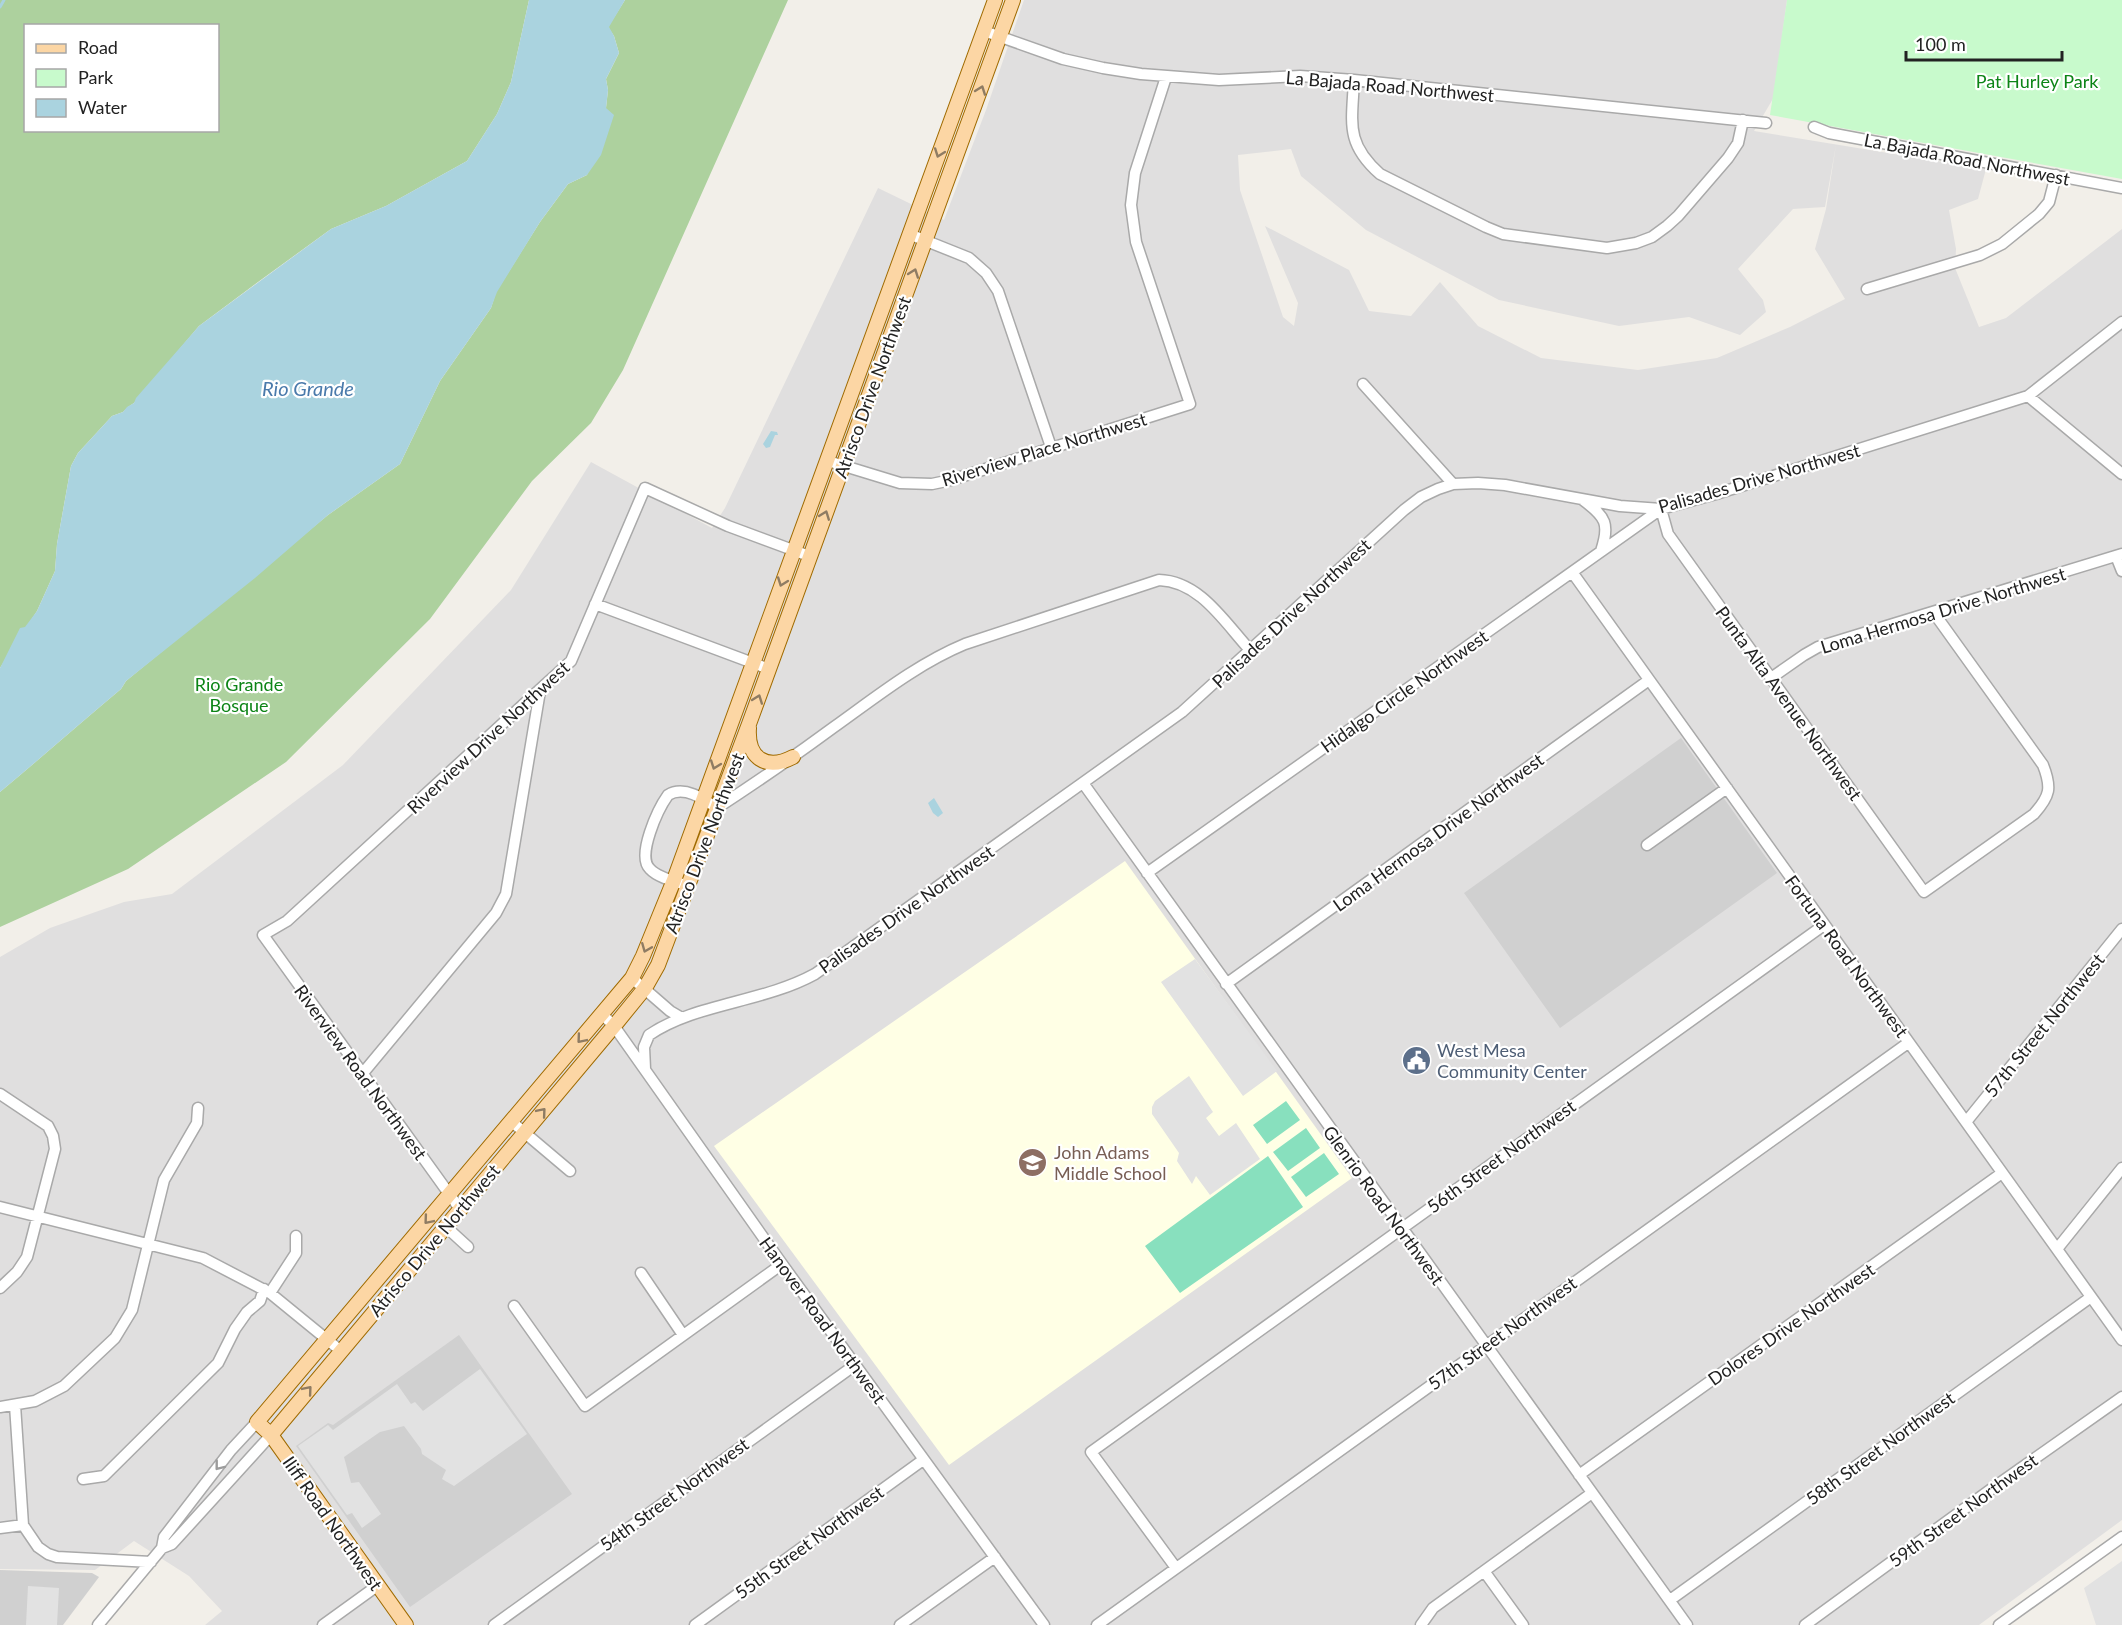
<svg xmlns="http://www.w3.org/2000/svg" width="2122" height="1625" viewBox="0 0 2122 1625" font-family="Lato,sans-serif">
<rect width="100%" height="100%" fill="#f2efe9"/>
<path fill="#e0dfdf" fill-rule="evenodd" d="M1024,0H1787L1774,97L1754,131L1986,169L1978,199L1949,210L1956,249L1955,268L1979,327L2006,318L2122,229V1520L1979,1625H205L222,1611L189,1576L134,1541L95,1570L0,1569V957L50,928L124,902L172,894L343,765L511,590L591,462L712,528L725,508L878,188L944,220L986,110ZM1836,145L1826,209L1815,249L1845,299L1790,327L1717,358L1638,370L1541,358L1478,326L1440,282L1411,316L1369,311L1349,270L1265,226L1298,303L1294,326L1283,317L1240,190L1238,155L1291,149L1301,176L1366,230L1499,300L1619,326L1689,317L1740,335L1766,312L1763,300L1738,269L1793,209L1825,207Z"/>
<path fill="#ffffe5" d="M1125,861L1352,1178L949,1465L714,1146Z"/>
<path fill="#d0d0d0" d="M1681,738L1777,873L1560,1028L1464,893Z
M459,1335L572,1494L410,1607L296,1446L328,1423L333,1425Z
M0,1570L92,1573L99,1577L63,1625H0Z"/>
<path fill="#add19e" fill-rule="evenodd" d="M0,0H529L511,82L497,114L467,161L386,206L331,229L258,282L199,326L134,403L128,407L123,412L112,416L78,453L71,466L57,544L55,571L37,611L0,668ZM26,26H218V130H26Z
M625,0H788L623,370L591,423L532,481L430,619L286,762L128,869L0,927V792C41,758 80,723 121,689L126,681L328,515L400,464L440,381L491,308L496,292L540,222L568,184L587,175L606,108L608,90L606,79L619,53L614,36L608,27Z"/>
<path fill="#c8facc" d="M1787,0H2122V179L1770,115Z"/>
<path fill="#88e0be" d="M1286,1101L1300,1120L1267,1144L1253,1125Z
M1306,1128L1320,1148L1288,1171L1273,1152Z
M1324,1153L1339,1174L1306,1197L1291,1177Z
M1268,1156L1303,1207L1180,1293L1145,1246Z"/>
<path fill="#e2e2e2" d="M1195,959L1277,1071L1243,1096L1161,982Z
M1189,1076L1213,1112L1206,1118L1219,1136L1236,1123L1260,1159L1210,1195L1196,1176L1192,1184L1177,1161L1179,1153L1152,1114V1107L1155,1101Z
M480,1369L527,1434L454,1486L442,1479L446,1470L422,1454L421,1449L404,1426L380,1432L344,1457L351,1483L359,1482L381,1514L362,1528L352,1513L347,1515L298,1446L328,1425L333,1430L397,1384L411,1404L415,1402L423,1411Z
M2122,1561V1625H2096L2084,1588Z
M28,1586L59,1588L57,1625H26Z"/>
<path fill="#aad3df" d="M529,0H625L609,27L614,36L619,53L606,79L608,90L606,108L614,115L601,155L587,175L568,184L540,222L497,292L491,308L440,381L400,464L328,515L255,578L126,681L121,689C80,723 41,758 0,792V668L20,628L25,627L37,611L55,571L57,544L71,466L78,453L112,416L123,412L127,407L134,403L136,398L199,326L331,229L386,206L467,161L497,114L511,82Z
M771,431L777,432L778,435H775L770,447L766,448L763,444Z
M934,798L943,813L938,817L933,813L928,803Z"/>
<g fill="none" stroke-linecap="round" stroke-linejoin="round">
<path stroke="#aad3df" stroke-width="3" d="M0,7L4,0"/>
<defs>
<path id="minor" d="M984,31L1063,59L1103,68L1141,74L1219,80L1300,76L1354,80L1766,123
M1354,80C1352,123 1345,143 1380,174L1486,227L1503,234L1607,248L1636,243L1652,237L1667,226L1678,216L1728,158L1738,143L1743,120
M1814,127L1829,133L2122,188
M909,234L969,258L986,273L998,291L1051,447
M1867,289L1980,255L2002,244L2039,214L2049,202L2056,175
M1363,384L1453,484
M2028,396L2122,474
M828,461L900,483L932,484L951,480L1190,404L1136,242L1131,205L1135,173L1166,77
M1583,500C1606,517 1610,524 1601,551
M1661,509L1668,534L1924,892L2034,814C2050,796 2052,788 2043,765L1934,613
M2116,556L2122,571
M1572,572L2122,1340
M595,604L769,669
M1771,678L1804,655L1818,647L2122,554
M1083,783L1687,1625
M1647,845L1727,788
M1147,873L1661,509
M689,886C677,882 658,878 650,869C636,856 658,809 668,795C684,785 704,799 717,808C757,782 796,755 834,727C876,697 917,664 965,644L1159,580C1200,581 1225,623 1250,650
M632,978L670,1011L682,1018
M1226,984L1649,680
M602,1014L614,1026L782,1264L1044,1625
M645,1069L644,1047L649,1035C696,1003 762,1003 815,974L1182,712L1404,510L1421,497L1438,489L1453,484L1478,483L1505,485L1620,506L1661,509L1716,494L2028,396L2122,322
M363,1073L496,913L506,894L540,691
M0,1094L48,1126L53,1136L55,1149L27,1257L17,1272L0,1288
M512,1122L570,1171
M1966,1122L2122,929
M0,1207L203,1258L270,1293L341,1351
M460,1209L263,935L287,921L571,661L645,488L728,526L809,556
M445,1226L468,1247
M2057,1249L2122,1168
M641,1273L683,1335
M270,1293L296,1253V1236
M514,1306L585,1406L782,1264
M15,1405L23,1525L38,1547L48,1554L57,1557L151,1562
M0,1407L35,1401L64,1386L115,1338L132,1310L164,1180L197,1123L198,1108
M1579,1475L2002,1173
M83,1479L104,1476L218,1363L235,1329L247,1312L260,1301L264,1289
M0,1528L23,1525
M162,1548L172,1544L271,1435
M1176,1568L1091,1452L1824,925
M1484,1571L1523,1625
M1670,1600L2091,1297
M98,1625L162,1548L164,1537L231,1450L257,1422
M323,1625L377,1586
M494,1625L855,1365
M695,1625L923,1460
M900,1625L995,1557
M1097,1625L1908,1043
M1421,1625L1433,1608L1592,1493
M1805,1625L1990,1490L2122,1397
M1999,1625L2122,1537"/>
<path id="major" d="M749,728C747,758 766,771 793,757
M271,1435L614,1026L645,988L658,965L749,724L1013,0
M406,1625L271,1435L257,1422L632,978L643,956L674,880L995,0"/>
</defs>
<use href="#minor" stroke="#a9a9a9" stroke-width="13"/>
<use href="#major" stroke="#a06b00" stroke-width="16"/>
<use href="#minor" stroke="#fff" stroke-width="10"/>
<use href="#major" stroke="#fcd6a4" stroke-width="14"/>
</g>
<defs><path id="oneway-chevron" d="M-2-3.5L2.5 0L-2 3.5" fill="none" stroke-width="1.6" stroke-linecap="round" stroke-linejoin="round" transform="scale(1.5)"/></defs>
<g stroke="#8f7c63">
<use href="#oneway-chevron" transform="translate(981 90) rotate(-70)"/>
<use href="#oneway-chevron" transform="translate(939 153) rotate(110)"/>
<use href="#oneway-chevron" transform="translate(914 273) rotate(-70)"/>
<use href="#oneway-chevron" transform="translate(825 515) rotate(-69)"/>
<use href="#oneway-chevron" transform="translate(782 582) rotate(110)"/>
<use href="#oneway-chevron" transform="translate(758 699) rotate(-70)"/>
<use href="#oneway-chevron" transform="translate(715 765) rotate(110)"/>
<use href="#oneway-chevron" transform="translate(646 948) rotate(112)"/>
<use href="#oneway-chevron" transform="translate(581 1039) rotate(130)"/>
<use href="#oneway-chevron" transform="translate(542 1112) rotate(-50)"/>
<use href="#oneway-chevron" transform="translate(428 1220) rotate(130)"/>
<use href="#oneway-chevron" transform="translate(308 1390) rotate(-50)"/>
</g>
<use stroke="#9c9c9c" href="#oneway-chevron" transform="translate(219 1466) rotate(128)"/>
<defs>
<symbol id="civic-disc" viewBox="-11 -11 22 22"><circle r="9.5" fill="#5c6f8a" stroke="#fff"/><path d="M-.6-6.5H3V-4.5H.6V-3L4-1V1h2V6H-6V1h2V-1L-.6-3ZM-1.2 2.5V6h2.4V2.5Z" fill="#fff"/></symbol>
<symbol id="school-disc" viewBox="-11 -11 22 22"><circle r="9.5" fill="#8d6e63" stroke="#fff"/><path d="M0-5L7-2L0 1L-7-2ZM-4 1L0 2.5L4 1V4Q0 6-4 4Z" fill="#fff"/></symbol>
</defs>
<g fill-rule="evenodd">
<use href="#civic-disc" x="1400" y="1044" width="33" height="33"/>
<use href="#school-disc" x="1016" y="1146" width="33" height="33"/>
</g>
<g text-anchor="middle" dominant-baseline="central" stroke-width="4.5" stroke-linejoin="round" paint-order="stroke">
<g font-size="18" fill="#0c8416" stroke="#fff">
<text x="2037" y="81">Pat Hurley Park</text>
<text x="239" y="684">Rio Grande<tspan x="239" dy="21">Bosque</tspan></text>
</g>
<g font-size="18" fill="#222" stroke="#fff">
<text transform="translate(1390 86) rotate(5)">La Bajada Road Northwest</text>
<text transform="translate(1967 159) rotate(11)">La Bajada Road Northwest</text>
<text transform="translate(872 387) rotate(-70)">Atrisco Drive Northwest</text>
<text transform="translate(1044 449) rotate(-17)">Riverview Place Northwest</text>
<text transform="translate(1759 478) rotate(-16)">Palisades Drive Northwest</text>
<text transform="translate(1943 610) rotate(-17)">Loma Hermosa Drive Northwest</text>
<text transform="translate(1291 613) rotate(-43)">Palisades Drive Northwest</text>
<text transform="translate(1404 691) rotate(-35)">Hidalgo Circle Northwest</text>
<text transform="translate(1789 703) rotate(54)">Punta Alta Avenue Northwest</text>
<text transform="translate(488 737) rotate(-43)">Riverview Drive Northwest</text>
<text transform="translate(1438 832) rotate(-36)">Loma Hermosa Drive Northwest</text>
<text transform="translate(704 843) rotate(-69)">Atrisco Drive Northwest</text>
<text transform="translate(906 909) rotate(-35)">Palisades Drive Northwest</text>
<text transform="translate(1847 956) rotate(54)">Fortuna Road Northwest</text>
<text transform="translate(2044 1025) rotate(-51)">57th Street Northwest</text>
<text transform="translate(361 1072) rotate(54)">Riverview Road Northwest</text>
<text transform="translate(1501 1156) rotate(-36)">56th Street Northwest</text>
<text transform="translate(1384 1205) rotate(54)">Glenrio Road Northwest</text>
<text transform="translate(434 1240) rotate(-50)">Atrisco Drive Northwest</text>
<text transform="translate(823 1320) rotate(54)">Hanover Road Northwest</text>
<text transform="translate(1791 1324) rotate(-35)">Dolores Drive Northwest</text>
<text transform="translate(1502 1333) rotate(-36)">57th Street Northwest</text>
<text transform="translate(1880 1448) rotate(-36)">58th Street Northwest</text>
<text transform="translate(674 1494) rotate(-36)">54th Street Northwest</text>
<text transform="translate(1963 1510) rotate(-36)">59th Street Northwest</text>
<text transform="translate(333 1523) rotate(55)">Iliff Road Northwest</text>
<text transform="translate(809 1542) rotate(-36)">55th Street Northwest</text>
</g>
<g font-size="18" fill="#4e5e75" stroke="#fff" text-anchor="start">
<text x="1437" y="1050">West Mesa<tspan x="1437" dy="21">Community Center</tspan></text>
</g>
<g font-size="18" fill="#785e54" stroke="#fff" text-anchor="start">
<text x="1054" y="1152">John Adams<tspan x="1054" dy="21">Middle School</tspan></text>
</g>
<g font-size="20" font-style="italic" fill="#4a7aab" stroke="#fff">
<text x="308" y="388">Rio Grande</text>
</g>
</g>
<rect x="24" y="24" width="195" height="108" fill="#ffffff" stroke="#a7a7a7" stroke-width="1.5"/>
<rect x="36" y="44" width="30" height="9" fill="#fcd6a4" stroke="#a7a7a7" stroke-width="1.5"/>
<text x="78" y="54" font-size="18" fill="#222222">Road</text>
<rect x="36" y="69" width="30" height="18" fill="#c8facc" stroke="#a7a7a7" stroke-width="1.5"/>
<text x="78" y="84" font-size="18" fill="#222222">Park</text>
<rect x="36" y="99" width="30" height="18" fill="#aad3df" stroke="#a7a7a7" stroke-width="1.5"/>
<text x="78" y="114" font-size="18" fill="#222222">Water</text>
<path d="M1906 51v9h156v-9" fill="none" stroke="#222222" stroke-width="3"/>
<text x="1915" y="51" font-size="18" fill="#222222" stroke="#ffffff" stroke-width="4.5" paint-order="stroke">100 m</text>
</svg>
